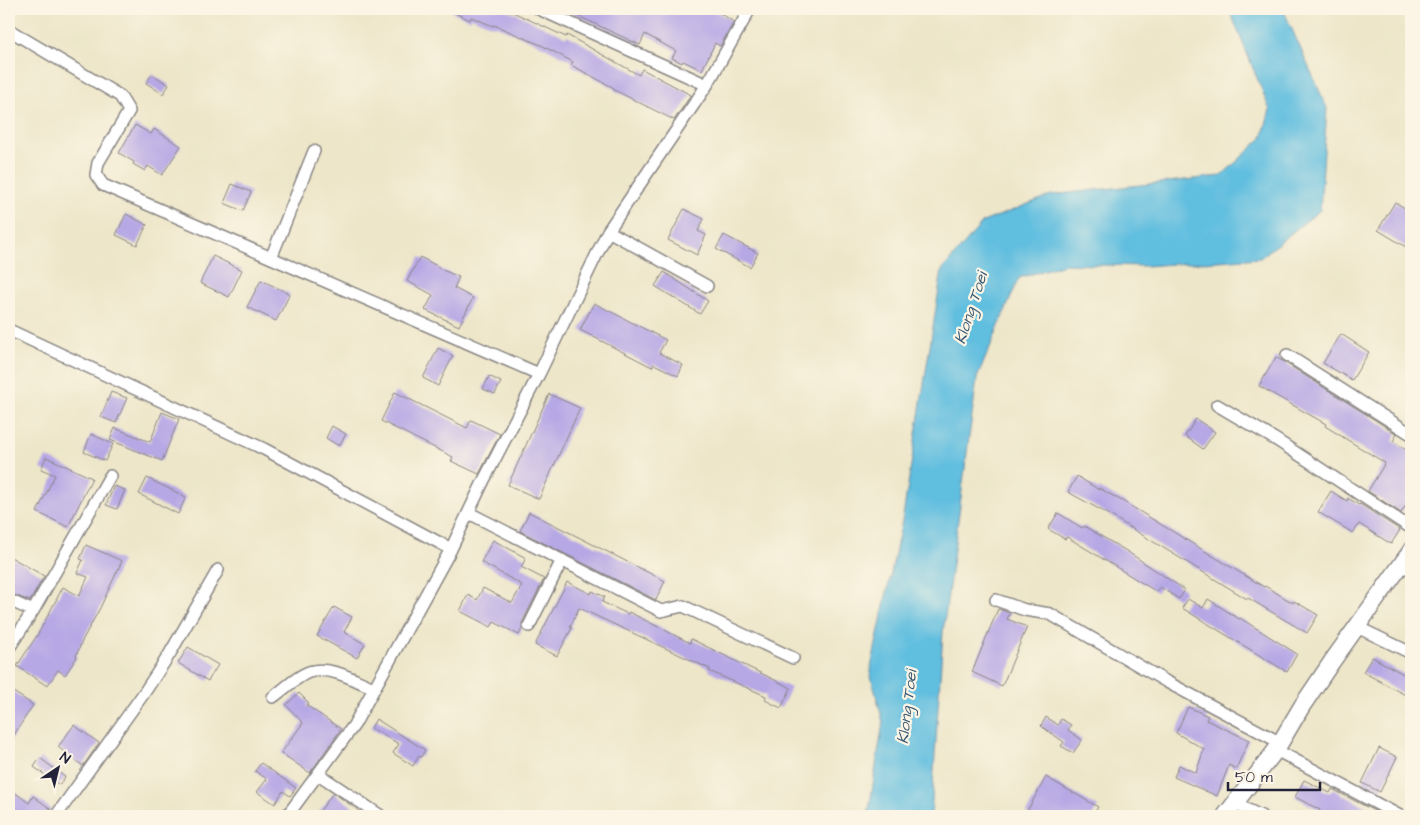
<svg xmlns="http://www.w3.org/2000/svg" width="1420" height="825" viewBox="0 0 1420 825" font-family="'Architects Daughter',sans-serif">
<rect width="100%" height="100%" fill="#fcf5e5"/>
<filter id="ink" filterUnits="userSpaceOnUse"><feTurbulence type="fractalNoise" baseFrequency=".02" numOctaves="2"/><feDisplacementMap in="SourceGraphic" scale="10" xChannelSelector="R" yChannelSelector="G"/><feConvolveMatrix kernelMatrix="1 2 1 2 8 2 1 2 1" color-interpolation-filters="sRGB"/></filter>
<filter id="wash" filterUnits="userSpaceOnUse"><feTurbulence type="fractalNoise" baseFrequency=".0096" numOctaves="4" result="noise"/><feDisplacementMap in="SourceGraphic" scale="20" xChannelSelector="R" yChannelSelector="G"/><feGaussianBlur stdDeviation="1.12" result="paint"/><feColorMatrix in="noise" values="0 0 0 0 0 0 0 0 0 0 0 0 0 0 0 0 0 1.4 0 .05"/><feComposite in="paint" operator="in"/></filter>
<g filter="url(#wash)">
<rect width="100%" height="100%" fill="#ede6c9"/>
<path fill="#61bedf" stroke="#42708d" d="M1229,9H1283L1327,108L1320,210L1260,258L1145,266L1064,264L1019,278L977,378L943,632L931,816H868L883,722L870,672L903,516L942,270L983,222L1051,195L1221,176L1262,138L1270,110Z"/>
<g id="blocks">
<path fill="#b6a7e5" d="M446,9H503L515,13L566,37L567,35L639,75L642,69L691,95L674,120L614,90V88L571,65L573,62L543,46L494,25L493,26L471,17L470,20Z
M563,9H713L734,22L720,46L715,43L702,70L683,61L682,63L672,58L676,51L645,34L640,45Z
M152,74L169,85L163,94L146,83Z
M135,125L151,134L154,129L181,146L162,175L148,166L145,171L133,164L134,162L119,153Z
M232,184L251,192L243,211L224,203Z
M1395,202L1411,212V250L1378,230Z
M684,209L704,219L698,231L706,235L697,255L668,240Z
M126,214L147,225L137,245L116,235Z
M724,235L758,253L750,267L716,249Z
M213,256L242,270L229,297L200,283Z
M420,257L439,267L438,268L459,277L454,288L473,298L459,326L425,310L433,295L407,281Z
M664,272L708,301L700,314L655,286Z
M261,280L290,294L276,321L247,307Z
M594,303L666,340L659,353L683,365L678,376L654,364L652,367L580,330Z
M1341,334L1369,352L1352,380L1323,363Z
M438,348L453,356L438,386L423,378Z
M1276,357L1397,434L1393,441L1411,453V497L1401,513L1368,491L1385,463L1325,426L1326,424L1259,386Z
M489,376L501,382L495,394L483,389Z
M111,392L127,398L116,423L101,417Z
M395,392L467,428L471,420L500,434L479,474L451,461L453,457L381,421Z
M549,394L580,408L539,499L508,485Z
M162,412L179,419L162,461L110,440L115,428L150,442Z
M1196,419L1215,432L1203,449L1185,436Z
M332,426L346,434L339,446L326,438Z
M91,434L113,444L105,461L84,452Z
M46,457L92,478L68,527L37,512L55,475L41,469Z
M1077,476L1099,490V488L1124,502L1264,587L1265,586L1293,603L1294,601L1318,615L1307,633L1248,598L1247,599L1108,514L1068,492Z
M147,478L186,497L178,514L139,494Z
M114,486L125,490L117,509L106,505Z
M1331,491L1347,501L1348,498L1359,505L1360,504L1400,530L1391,544L1359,524L1353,533L1318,512Z
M529,512L665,581L656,600L520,531Z
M1058,513L1082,528L1084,526L1128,552L1185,590L1179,599L1160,587L1157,592L1067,537L1065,539L1048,529Z
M493,540L526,558L521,567L544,579L522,623V629L519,635L494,622L491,627L460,611L468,595L477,600L483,588L512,603L522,585L481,562Z
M86,545L122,561L100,608L83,639L76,656L77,657L65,675L58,670L47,686L17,666L38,634L63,587L79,596L88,577L77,573L83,560L80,559Z
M9,556L44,576L30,601L9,593Z
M567,582L591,594L592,591L605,597L602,602L628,614L629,612L690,643L691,639L791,688L781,708L765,700L766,696L709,671L710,669L579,608L570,627L572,628L557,656L535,645Z
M1188,599L1203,608L1208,599L1239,619L1240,618L1297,654L1287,672L1182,608Z
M334,607L352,617L344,632L365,644L357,658L317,636Z
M998,609L1010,613L1007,619L1027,627L1002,686L972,672Z
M188,647L218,665L208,681L178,663Z
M1372,657L1411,678V698L1363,672Z
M9,689L33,705L9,743Z
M299,693L309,703L306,705L341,729L310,773L281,753L303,723L286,705Z
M1188,707L1208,716L1206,720L1249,740L1236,769L1229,765L1217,796L1174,777L1179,765L1196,773L1204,749L1176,733Z
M1046,717L1058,725L1061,719L1071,725L1068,730L1082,740L1073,753L1061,746L1064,742L1041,726Z
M376,719L425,750L421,757L419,756L413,766L393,753L399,744L371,728Z
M74,725L99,743L83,766L58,747Z
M1379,748L1397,757L1380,792L1362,783Z
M40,758L65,777L59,785L34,767Z
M261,763L296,788L290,796L283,791L275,804L257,792L267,779L255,771Z
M1046,777L1098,807L1092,816H1032L1026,813Z
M1304,780L1330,793L1332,789L1384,816H1317L1320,810L1295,797Z
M9,788L29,803L33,796L51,809L45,816H9Z
M333,793L338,796L366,816H316Z"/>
</g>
</g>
<g filter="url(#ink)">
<use href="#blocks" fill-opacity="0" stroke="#888482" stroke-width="1"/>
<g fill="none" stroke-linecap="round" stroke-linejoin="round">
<defs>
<path id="street" d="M539,9L707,85
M9,30L120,96L129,111L98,163L96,175L103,185L539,374
M608,231L707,286
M271,258L314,151
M9,330L264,449L451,549
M1287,355L1411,434
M1217,405L1278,441L1411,528
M469,513L661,611L683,606L793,658
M1402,565L1411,570
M9,600L33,611
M996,600L1025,610L1050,614L1167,682L1279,742
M529,626L562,560
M1357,627L1411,653
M9,648L33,611L110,476
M273,697C283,690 302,672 313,671C333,667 356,681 374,688
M1276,750L1400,816
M318,774L381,816
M1233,803L1261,816
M56,816L144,693L169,655L218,570
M287,816L354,725L451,549L484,480L539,374L608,231L707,85L750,9"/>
<path id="secondary" d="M1225,816L1276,750L1302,706L1333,660L1411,551"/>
</defs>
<use href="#street" stroke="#888482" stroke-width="14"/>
<use href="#secondary" stroke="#888482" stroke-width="19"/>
<use href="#street" stroke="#fff" stroke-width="11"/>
<use href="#secondary" stroke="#fff" stroke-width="16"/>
</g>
</g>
<g text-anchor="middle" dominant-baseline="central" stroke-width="4.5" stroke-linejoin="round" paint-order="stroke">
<g font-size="16" font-style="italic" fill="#385974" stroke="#fcf5e5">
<text transform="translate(971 308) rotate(-72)">Klong Toei</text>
<text transform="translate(907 707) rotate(-83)">Klong Toei</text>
</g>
</g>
<rect width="1420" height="825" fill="none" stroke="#fcf5e5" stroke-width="30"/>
<g transform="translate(58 768) rotate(35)" stroke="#fcf5e5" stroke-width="4" paint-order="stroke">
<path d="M0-4L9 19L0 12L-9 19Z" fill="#22223b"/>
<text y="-8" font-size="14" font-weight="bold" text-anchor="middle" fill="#22223b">N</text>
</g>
<path d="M1228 782v8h92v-8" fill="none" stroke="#22223b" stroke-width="2.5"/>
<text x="1235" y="782" font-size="15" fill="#22223b" stroke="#fcf5e5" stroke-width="4" paint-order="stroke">50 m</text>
</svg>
